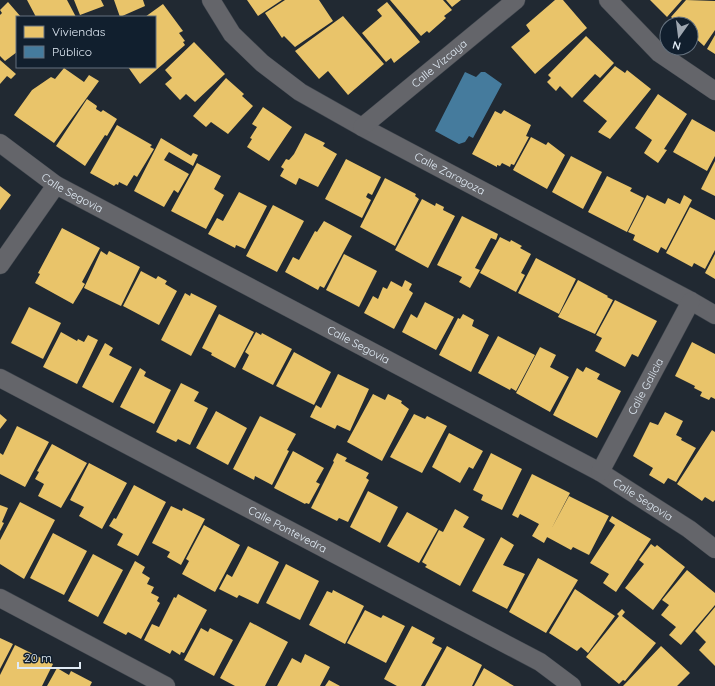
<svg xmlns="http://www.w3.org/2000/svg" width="715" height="686" viewBox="0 0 715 686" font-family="Quicksand,sans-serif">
<rect width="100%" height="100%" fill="#212932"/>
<path fill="#e9c46a" d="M27,0H67L76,17H36Z
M74,0H101L104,6L80,15Z
M114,0H143L145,6L120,17Z
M247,0H282L258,16Z
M285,0H319L333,21L295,47L284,36L282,38L265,13Z
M390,0H443L452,10L444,16L446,18L429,33L427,31L421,36Z
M446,0H461L452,7Z
M555,0H563L587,28L535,74L511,47L530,31L526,25Z
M650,0H682L667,17Z
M686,0L715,1V30L704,46L691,34V24H679L671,17Z
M8,2L21,17H17V52L5,61L0,56V15L2,13L0,10Z
M387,2L420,42L394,63L391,58L386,62L362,33L382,16L377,10Z
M163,4L183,31L179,33L185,41L183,42L185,45L140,84L128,67H155V17H145Z
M343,16L384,64L348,95L328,71L319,79L295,51Z
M715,35V54L707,49Z
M586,36L614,63L600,78L595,74L572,98L560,86L556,91L547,82L551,78L548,75Z
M194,42L225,74L195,102L186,94L180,100L165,84L172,78L165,70Z
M0,60L16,74L11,79L7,76L0,84Z
M615,66L625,73L627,70L651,89L610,139L598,132L607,121L583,101Z
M64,68L84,82L89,75L99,81L54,143L14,115L32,90L51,77L55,79Z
M226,78L244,94L242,96L253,106L228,134L211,122L206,127L193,116Z
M658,94L687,114L664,149L667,150L658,163L644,153L652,140L635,128Z
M87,99L97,106L96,109L101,112L103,110L117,119L107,136L105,135L85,166L56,146Z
M263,107L292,127L269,161L247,147L252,139L250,138L257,127L252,124Z
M504,110L531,125L526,136L529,137L514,165L511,164L510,167L502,163L500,166L497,165V167L472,154L495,111L501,114Z
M692,119L715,132V156L707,171L673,152Z
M117,125L152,145L150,147L154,149L137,177L134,175L127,186L119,182L118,185L116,184L114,186L90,173Z
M305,133L325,143L323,146L337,154L318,187L299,178L296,185L280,176L284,169L281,167L286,159L289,160L294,154Z
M531,137L546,145L548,142L565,155L547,189L513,170Z
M161,138L191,156L193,153L198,155L193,166L169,152L164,160L189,174L178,193L174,190L164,207L134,191Z
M571,156L602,172L583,209L552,192Z
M346,159L381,177L372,195L368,193L366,197L371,200L362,218L325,199Z
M715,161V196L701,189Z
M197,163L221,176L214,189L224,195L206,229L171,211Z
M607,176L632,188L630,191L644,198L627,232L588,212Z
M385,178L416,194L415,196L419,199L395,246L360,227Z
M0,186L11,195L0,210Z
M239,192L267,206L245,249L236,245L235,248L208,234L217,218L223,221Z
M647,195L665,204L668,198L680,204L684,195L692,200L666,250L661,247L658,253L633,240L635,235L628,232Z
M422,199L435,206L436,203L444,207L443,210L455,216L428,268L395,250Z
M273,205L304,221L277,272L246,256Z
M690,207L715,220V250L705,269L694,263L692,267L666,253Z
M462,216L498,234L496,240L491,238L475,268L480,270L470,288L459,282L462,277L437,265Z
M324,221L352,236L324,288L320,286L318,290L285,272L293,257L299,260L315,231L317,232Z
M62,228L100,248L82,282L85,284L73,304L35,283L40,274L38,273Z
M500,237L510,242L511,240L522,246L520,248L531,254L521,273L525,275L516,292L480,273Z
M101,251L107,255L109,251L140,267L121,306L84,288Z
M344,254L377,271L359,307L326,290Z
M715,254V279L705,273Z
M536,258L576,279L559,314L518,293Z
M141,271L156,279L158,276L167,281L165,284L177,291L159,325L123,306Z
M405,280L412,284L409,290L413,293L394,329L364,313L373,296L378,299L383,287L387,289L391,281L402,287Z
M578,280L608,296L607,297L613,300L595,334L558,317Z
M185,293L190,296L191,293L217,306L191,356L161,340Z
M615,300L657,321L638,357L632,354L625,367L595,351L602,338L596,335Z
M425,302L454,317L436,350L402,332L411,314L417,318Z
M29,307L61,323L43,359L11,343Z
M219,314L254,332L235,368L211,355L212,353L202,348Z
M463,314L474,320L472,326L489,335L471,372L439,355L458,318L460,319Z
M61,332L77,341L78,339L84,342L88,335L98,340L77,384L43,367Z
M256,332L261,335L262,333L292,349L273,385L242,369L249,355L245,352Z
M498,336L535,355L516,391L511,388L510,390L478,373Z
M692,342L715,354V399L711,397L709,400L700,396L702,392L694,388L695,386L675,376Z
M105,343L113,348L109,355L132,367L113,403L82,387Z
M540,347L556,355L550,367L569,377L550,412L516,393Z
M294,352L331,372L314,405L276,386Z
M586,367L600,374L597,379L621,391L597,438L553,415L577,368L583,372Z
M140,368L146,372L144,376L171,390L154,424L120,407Z
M338,374L369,389L350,431L337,425L335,429L310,417L316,405L321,408Z
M181,383L199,392L194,401L208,408L190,445L178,439L176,442L156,432Z
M373,394L385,400L388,394L402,401L401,403L409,409L382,461L347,442Z
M216,411L247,428L228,465L196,448Z
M665,412L683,421L676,435L682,438L681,440L696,448L676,482L668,478L664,484L649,475L653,468L633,456L650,422L658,425Z
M0,414L7,420L0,429Z
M414,414L425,419L427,416L447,426L422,473L390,457Z
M260,416L296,434L287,450L289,451L272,485L255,476L254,480L233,469Z
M17,426L49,442L25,487L0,474V453L3,455Z
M712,430L715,432V500L713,502L705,497L702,501L677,484Z
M449,433L483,451L473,469L469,467L460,483L432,467Z
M52,444L87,463L61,508L38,496L44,484L35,479L39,472L37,471Z
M293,451L324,468L316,482L320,484L309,504L306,503L305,504L274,488Z
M337,453L347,458L345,461L369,473L366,478L369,480L348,522L339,518L337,521L311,508L334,462L333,461Z
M491,453L522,469L502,510L481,500L483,495L473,490Z
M89,463L127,483L102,529L79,516L84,507L70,500Z
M532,474L570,493L544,543L532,536L539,524L520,514L518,518L512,515Z
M134,485L166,502L138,556L117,545L123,534L109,526L114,518L116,519Z
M368,491L398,507L380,543L350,527Z
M569,496L609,516L589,555L573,547L571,550L547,537Z
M20,502L55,520L24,579L0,564V540Z
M0,505L8,508L2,522L4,523L0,531Z
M171,506L182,511L183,508L205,519L181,565L167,557L170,552L152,543Z
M455,509L469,517L463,527L485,539L460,586L425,567L427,565L422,562L439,530L443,532Z
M407,512L438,529L419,563L387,546Z
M612,516L651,539L616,592L603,583L609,574L590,563L615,525L609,521Z
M204,525L240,545L215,592L182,574L189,561L186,559Z
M53,533L87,551L64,595L30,578Z
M501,537L514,545L503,565L525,574L507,609L472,591Z
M651,544L655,547L657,545L685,567L653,610L625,588L644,564L639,560Z
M248,546L279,562L258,604L239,595L237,598L219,589L227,574L232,577Z
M93,554L123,570L98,617L68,601Z
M538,558L578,580L546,633L509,612Z
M135,561L145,567L142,573L150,578L147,584L154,587L151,593L159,597L157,601L160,603L141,639L128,632L126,635L103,623Z
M286,564L319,581L300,620L266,603Z
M687,570L715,593V605L681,645L669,635L676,627L661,615L669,605L662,600Z
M575,589L615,616L588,653L581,647L577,651L549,633Z
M333,590L364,606L345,644L309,625L327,591L332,593Z
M178,594L207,610L184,653L181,652L180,655L172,650L170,654L144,640L152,624L159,627L174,597L176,598Z
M715,607V666L699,650L706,642L695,631Z
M622,609L625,612L622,616L656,643L625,681L623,680L619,684L586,657L619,616L617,614Z
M365,610L381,618L383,615L405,626L386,663L347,643Z
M250,622L288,642L265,686H235L220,678Z
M412,626L435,638L432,643L442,648L421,686H397L384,679Z
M201,628L208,632L210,628L233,640L214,676L184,660Z
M0,638L13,644L0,669Z
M15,645L53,664L42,686H0V675Z
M447,646L482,665L472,686H425Z
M661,646L690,673L677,686H623Z
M305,654L330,667L320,686H277L292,658L301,663Z
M57,668L69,675L71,671L92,682L90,686H47Z
M484,668L514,686H474Z
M329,680L340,686H325Z"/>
<path fill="#457b9d" d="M465,72L476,77L481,72H485L502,84L473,138L469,136L465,142L459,144L435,131Z"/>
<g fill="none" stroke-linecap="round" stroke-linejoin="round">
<defs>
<g id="minor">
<path id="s1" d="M211,0L232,34L262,63L300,92L362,127L691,301L715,315"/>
<path d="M608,0L659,53L715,91"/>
<path id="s2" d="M362,127L516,0"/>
<path id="s3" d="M0,143L56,185L600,472L689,529L715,549"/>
<path d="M0,265L56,185"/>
<path id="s4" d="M0,378L540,662L572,686"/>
<path id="s5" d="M600,472L691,301"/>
<path d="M0,598L166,686"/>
</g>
</defs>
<use href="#minor" stroke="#3e444c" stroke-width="19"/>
<use href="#minor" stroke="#64656a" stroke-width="18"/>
</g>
<g text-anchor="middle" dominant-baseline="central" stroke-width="4" stroke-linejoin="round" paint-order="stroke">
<g font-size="11" fill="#e1ebf5" stroke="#111f2e">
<text stroke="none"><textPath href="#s2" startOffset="100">Calle Vizcaya</textPath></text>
<text stroke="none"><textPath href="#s1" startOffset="300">Calle Zaragoza</textPath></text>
<text stroke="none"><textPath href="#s3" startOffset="88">Calle Segovia</textPath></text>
<text stroke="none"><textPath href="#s3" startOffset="412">Calle Segovia</textPath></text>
<text stroke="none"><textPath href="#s5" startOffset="97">Calle Galicia</textPath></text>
<text stroke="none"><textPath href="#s3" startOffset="736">Calle Segovia</textPath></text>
<text stroke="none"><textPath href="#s4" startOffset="325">Calle Pontevedra</textPath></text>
</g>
</g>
<rect x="16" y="16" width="140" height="52" fill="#111f2e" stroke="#64717e"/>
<rect x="24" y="26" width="20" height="12" fill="#e9c46a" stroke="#64717e"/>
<text x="52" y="36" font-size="12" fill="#e1ebf5">Viviendas</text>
<rect x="24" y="46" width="20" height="12" fill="#457b9d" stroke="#64717e"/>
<text x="52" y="56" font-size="12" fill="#e1ebf5">Público</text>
<g transform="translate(679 36) rotate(194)"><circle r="19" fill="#111f2e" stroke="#64717e"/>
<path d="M0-3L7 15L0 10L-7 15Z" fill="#9ea7b1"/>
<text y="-6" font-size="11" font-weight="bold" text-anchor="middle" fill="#e1ebf5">N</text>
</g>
<path d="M18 662v6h62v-6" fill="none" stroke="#e1ebf5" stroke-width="2"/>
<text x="24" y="662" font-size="12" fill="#e1ebf5" stroke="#111f2e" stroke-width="3" paint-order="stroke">20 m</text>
</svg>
